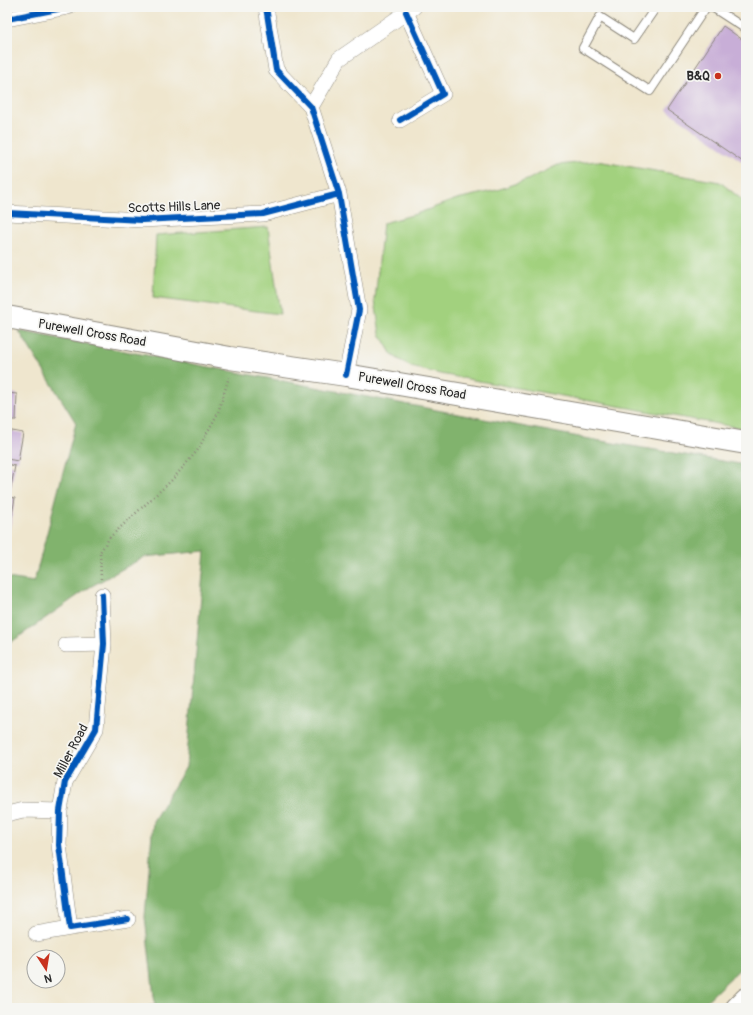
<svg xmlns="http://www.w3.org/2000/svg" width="753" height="1015" viewBox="0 0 753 1015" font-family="Pangolin,sans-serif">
<rect width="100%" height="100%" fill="#f6f6f2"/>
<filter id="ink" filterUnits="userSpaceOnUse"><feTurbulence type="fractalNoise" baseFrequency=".025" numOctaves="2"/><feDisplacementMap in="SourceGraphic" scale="8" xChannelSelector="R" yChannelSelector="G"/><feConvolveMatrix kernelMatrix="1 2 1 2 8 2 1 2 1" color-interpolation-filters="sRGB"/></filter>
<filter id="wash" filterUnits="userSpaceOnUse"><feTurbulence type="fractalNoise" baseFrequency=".012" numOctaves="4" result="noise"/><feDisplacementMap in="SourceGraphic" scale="16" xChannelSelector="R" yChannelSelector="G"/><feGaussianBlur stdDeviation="0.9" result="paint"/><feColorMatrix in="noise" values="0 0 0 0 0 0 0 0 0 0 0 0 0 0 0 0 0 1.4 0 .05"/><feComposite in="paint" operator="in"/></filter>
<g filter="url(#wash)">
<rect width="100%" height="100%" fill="#efe6ce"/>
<path fill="#a2d17e" stroke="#667e54" d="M597,161L720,182L746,203V429L440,374L411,367L392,355L380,334L375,300L383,223L416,214L457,199L497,190L527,180L558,165Z
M268,227L280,314L153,298L156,235Z"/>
<path fill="#81b36d" stroke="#566f4c" d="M19,331L595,440L746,465V963L699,1008H141L155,1005L145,917L153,821L186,767L205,551L144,557L90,587L7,645V578L34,582L76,423Z"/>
<g id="blocks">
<path fill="#c8aed7" d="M723,26L746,42V164L667,110Z
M7,393L17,394L16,420H7Z
M7,430L23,433L18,461L7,459Z
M7,464L15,466L9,497L15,498L9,532H7Z"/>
</g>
</g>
<g filter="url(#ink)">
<use href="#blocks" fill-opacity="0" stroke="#8d887c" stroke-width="1"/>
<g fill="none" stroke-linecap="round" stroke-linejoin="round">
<defs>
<path id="service" d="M656,7L634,39L600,17L583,48L650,91L706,7
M712,7L746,29"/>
<path id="minor" d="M266,7L276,70L311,107L339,194L359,310L346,375
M7,19L68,7
M311,107L339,59L414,7
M400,120L443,94L406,12
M7,213L142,220L263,214L339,194
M102,595L104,644L96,729L65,782L60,811L59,845L70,928L128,919
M66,645L104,644
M7,814L23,810L60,811
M36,934L70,928"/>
<path id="secondary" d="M7,317L230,358L346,375L746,443"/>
<path id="primary" d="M737,1008L746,999"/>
</defs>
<use href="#service" stroke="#8d887c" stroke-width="10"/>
<use href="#minor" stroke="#8d887c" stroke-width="16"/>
<use href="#secondary" stroke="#8d887c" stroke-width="24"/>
<use href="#primary" stroke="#8d887c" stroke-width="24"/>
<path stroke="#8d887c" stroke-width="2.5" stroke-dasharray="1 3" stroke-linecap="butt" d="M101,579L100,552L110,537L172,480L197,451L218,413L229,377"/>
<use href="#service" stroke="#fff" stroke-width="8"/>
<use href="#minor" stroke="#fff" stroke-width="15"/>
<use href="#secondary" stroke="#fff" stroke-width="22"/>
<use href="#primary" stroke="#fff" stroke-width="22"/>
<defs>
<path id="cycleway" d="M266,7L276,70L311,107L339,194L359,310L346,375
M7,19L68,7
M400,120L443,94L406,12
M7,213L142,220L263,214L339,194
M102,595L104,644L96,729L65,782L60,811L59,845L70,928L128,919"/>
</defs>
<use href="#cycleway" stroke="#f6f6f2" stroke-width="8"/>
<use href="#cycleway" stroke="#0057b8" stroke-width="6"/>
</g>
</g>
<circle fill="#c8321e" stroke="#f6f6f2" stroke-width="1.5" cx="718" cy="76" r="4"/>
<g text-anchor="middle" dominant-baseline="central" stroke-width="3.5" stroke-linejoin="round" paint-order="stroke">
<g font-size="13" font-weight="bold" fill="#2b2b2b" stroke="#f6f6f2" text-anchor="end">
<text x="710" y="76">B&amp;Q</text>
</g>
<g font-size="13" fill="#2b2b2b" stroke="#f6f6f2">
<text transform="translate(174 207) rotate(-2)">Scotts Hills Lane</text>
<text transform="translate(92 333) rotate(10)">Purewell Cross Road</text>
<text transform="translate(412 386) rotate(10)">Purewell Cross Road</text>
<text transform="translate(71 751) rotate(-62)">Miller Road</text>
</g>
</g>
<rect width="753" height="1015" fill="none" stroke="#f6f6f2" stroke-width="24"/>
<g transform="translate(46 969) rotate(168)"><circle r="19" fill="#f6f6f2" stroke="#a5a5a2"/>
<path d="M0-3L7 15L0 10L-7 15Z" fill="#c8321e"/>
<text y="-6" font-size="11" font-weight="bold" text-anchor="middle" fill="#2b2b2b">N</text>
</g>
</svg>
